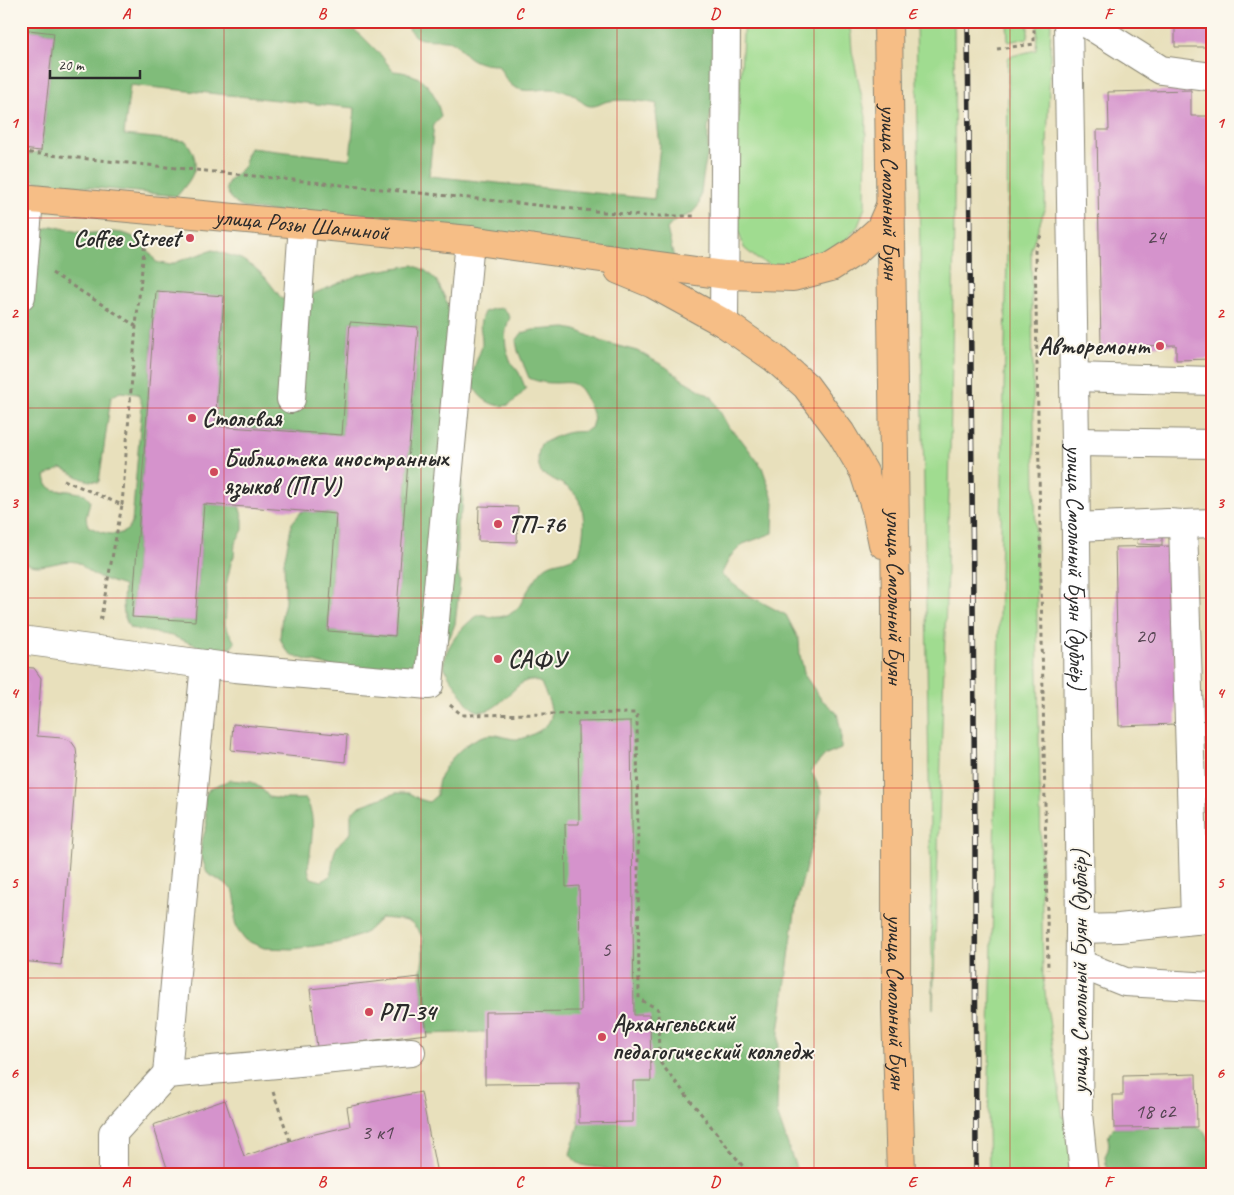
<svg xmlns="http://www.w3.org/2000/svg" width="1234" height="1195" viewBox="0 0 1234 1195" font-family="Caveat,sans-serif">
<rect width="100%" height="100%" fill="#fbf7ec"/>
<filter id="ink" filterUnits="userSpaceOnUse"><feTurbulence type="fractalNoise" baseFrequency=".02" numOctaves="2"/><feDisplacementMap in="SourceGraphic" scale="10" xChannelSelector="R" yChannelSelector="G"/><feConvolveMatrix kernelMatrix="1 2 1 2 8 2 1 2 1" color-interpolation-filters="sRGB"/></filter>
<filter id="wash" filterUnits="userSpaceOnUse"><feTurbulence type="fractalNoise" baseFrequency=".0096" numOctaves="4" result="noise"/><feDisplacementMap in="SourceGraphic" scale="20" xChannelSelector="R" yChannelSelector="G"/><feGaussianBlur stdDeviation="1.12" result="paint"/><feColorMatrix in="noise" values="0 0 0 0 0 0 0 0 0 0 0 0 0 0 0 0 0 1.4 0 .05"/><feComposite in="paint" operator="in"/></filter>
<g filter="url(#wash)">
<rect width="100%" height="100%" fill="#e8e0bc"/>
<path fill="#a0dc90" stroke="#66845e" d="M744,21H849L851,36L852,51L866,117L865,207L858,226L846,240L831,252L812,263L777,268L757,259L744,248L732,211Z
M916,21H954C957,351 943,680 933,1009Z
M1007,21H1028V38L1008,42Z
M1038,21H1050L1051,25L1045,208L1031,249L1043,978L1063,1117H1074V1174H989L988,1128L1007,251L1008,57L1036,50Z"/>
<path fill="#80bc7a" stroke="#567452" fill-rule="evenodd" d="M21,21H343L362,36L380,54L393,71C423,73 435,88 441,117L434,123L429,176L654,199L660,145L656,113L657,104C645,101 620,99 608,101C603,102 598,106 593,106C584,107 580,99 574,95C570,92 564,91 559,90C544,86 528,95 514,87C506,82 503,73 498,65C486,65 474,63 465,54C460,49 457,43 451,41C441,38 424,42 416,37C410,33 409,28 406,21H714L712,32L715,37L714,95L708,129V151L704,171L699,205L691,214L673,222L667,229L674,258L243,208C234,203 229,198 226,188L230,179L238,173L245,165L246,156L250,148L350,159L355,108L130,85L124,135L186,141C203,164 194,176 177,196L37,182C23,174 21,173 21,156L41,151L54,33L21,29Z
M52,226C62,228 73,231 83,233C92,234 101,232 110,232C134,232 144,243 156,262L169,265L182,260L213,250L241,259L254,267L265,277L282,299L296,301L358,275L371,272L413,265L426,271L437,281L449,307L450,320L449,334L445,347V360L457,468L462,482L463,497L462,510L457,523V567L460,581L455,624L450,637L432,657L420,663L385,670L333,667L293,656L285,649L280,638L282,614L285,602V590L284,562L292,523L302,511L336,514L328,631L395,636L418,327L350,322L342,435L215,426L224,297L156,291L132,616L195,621L204,504L239,506L243,519V530L235,543L234,556L231,563L225,590L226,606L225,625L235,643L227,652L216,653L172,636L130,628C121,613 123,603 124,586C115,583 95,577 88,571C85,569 82,565 79,563C61,556 39,575 21,560V384L34,243L39,232ZM120,392L138,394L142,405L132,522C131,524 130,526 128,529C117,539 99,532 88,526L86,518L90,501L85,494L69,491L54,490L47,485L45,476L62,468C77,475 80,481 99,482L111,397Z
M503,308L510,317C503,333 504,349 512,364C514,366 516,369 518,371C521,376 523,383 526,389C521,394 515,402 508,405C495,409 477,398 474,385C472,378 474,368 476,362C478,356 482,349 482,343C482,328 477,328 484,312L493,309Z
M566,328L576,330L603,342L637,351L666,367L683,380L712,397L729,428L740,438L762,467L774,502L773,533L743,544L730,557L721,575L748,595L786,615L799,640L800,655L805,676L821,699L837,713L841,732V749L824,756L811,771L821,791V808L796,905L779,1032L777,1113L798,1174H618C606,1164 589,1170 578,1163C575,1161 572,1157 570,1154L579,1123V1083L485,1032L427,1034L420,977L423,958V939L419,931L411,922L402,920L381,918L365,933L346,941L336,943L293,949L264,948L245,940L239,932L235,923L236,904L234,892L227,885L207,873L201,855V844L207,825L204,797L210,788L230,780L251,782L261,788L269,797L280,799H306C316,818 312,833 310,855C309,867 306,866 311,878L322,881L331,875C334,853 332,847 351,833V814L357,807L396,793H409L419,799L429,802L437,795C437,792 437,787 438,784C442,764 468,738 488,735C499,733 508,740 519,739C523,739 529,736 533,734C562,721 550,705 541,683C538,682 536,681 533,680C515,678 500,715 478,711C467,708 462,694 456,686C451,679 444,671 444,662C444,648 467,619 480,615C484,614 487,616 491,617C499,618 506,616 513,612C520,607 521,603 524,597C528,590 540,570 547,566C553,562 562,562 569,559C572,558 575,556 579,554C584,536 588,509 574,493C567,485 550,478 541,473C537,462 537,454 541,444C550,440 561,433 572,432C582,431 582,433 591,428L594,418C590,409 587,398 581,390C573,380 566,383 556,383C546,383 538,382 529,378L518,351L516,341L522,333L533,330Z
M1197,1127L1204,1131L1213,1147V1170L1157,1174H1111L1106,1167L1105,1156L1108,1150L1109,1144L1108,1138L1110,1132L1114,1128Z"/>
<g id="blocks">
<path fill="#d593cc" d="M1175,21H1213V47H1175Z
M21,29L54,33L41,151L21,149Z
M1191,90V116H1213V359L1176,360V345L1101,347L1097,130H1109L1108,92Z
M156,291L224,296L215,426L342,435L350,322L418,327L395,636L328,631L336,514L302,511L204,504L195,621L132,617Z
M479,506L518,507L517,542L478,541Z
M1138,532L1162,533V545L1137,544Z
M1172,546L1176,724L1119,726L1115,547Z
M21,667L34,668L41,678L37,736L62,738L71,741L76,748L77,758L61,965L21,961Z
M631,721L634,1015H650L651,1081H633V1122L579,1123V1083L485,1084V1012L581,1011L579,886L566,887L565,824H579L578,722Z
M233,724L347,735L345,762L231,750Z
M420,977L427,1034L317,1047L310,989Z
M1196,1074L1197,1127L1114,1128L1113,1095H1123V1076Z
M421,1092L437,1174H169L153,1125L225,1100L244,1156L302,1137L350,1126L347,1107Z"/>
</g>
</g>
<g filter="url(#ink)">
<use href="#blocks" fill-opacity="0" stroke="#8a8674" stroke-width="1"/>
<g fill="none" stroke-linecap="round" stroke-linejoin="round">
<defs>
<g id="minor">
<path id="s1" d="M1068,21L1075,442L1080,929L1078,1113L1084,1174"/>
<path d="M1083,21L1161,70L1213,77"/>
<path d="M21,296L29,199"/>
<path d="M724,323L726,21"/>
<path d="M1074,377L1213,381"/>
<path d="M291,399L303,224"/>
<path d="M1075,442L1213,444"/>
<path d="M1183,524L1195,920"/>
<path d="M1076,527L1168,523L1183,524L1213,523"/>
<path d="M21,640L235,668L429,685L470,240"/>
<path d="M1080,929L1119,928L1195,920L1213,919"/>
<path d="M1080,964L1125,982L1213,987"/>
<path d="M167,1074L185,871L205,664"/>
<path d="M113,1174V1133L167,1074L411,1052"/>
</g>
<g id="major">
<path id="s2" d="M888,21L896,604V1009L901,1174"/>
<path id="s3" d="M21,198L470,240L725,275L793,277L831,267L853,253L880,229L890,206"/>
<path d="M619,270L653,284L724,323L774,358L806,386L841,433L864,472L876,510L883,544"/>
</g>
</defs>
<use href="#minor" stroke="#8a8674" stroke-width="30"/>
<use href="#major" stroke="#8a8674" stroke-width="30"/>
<path stroke="#8a8674" stroke-width="3" stroke-dasharray="4 4" stroke-linecap="butt" d="M997,49L1034,44V21
M21,152L643,216H695
M1041,235L1035,250L1048,970
M52,273L136,326
M64,480L122,505L100,622
M122,505L136,326L145,240
M450,705L462,715L637,713L639,999L658,1009L659,1061L749,1174
M273,1092L290,1141"/>
<use href="#minor" stroke="#fff" stroke-width="28"/>
<use href="#major" stroke="#f6be86" stroke-width="28"/>
<defs>
<path id="rail" d="M968,21L975,835L976,1174"/>
</defs>
<use href="#rail" stroke="#2b2b2b" stroke-width="5.5"/>
<use href="#rail" stroke="#fbf7ec" stroke-width="4" stroke-dasharray="11" stroke-linecap="butt"/>
</g>
</g>
<path fill="none" stroke="#d62828" stroke-width="1" stroke-opacity="0.55" d="M224,21V1174M421,21V1174M617,21V1174M814,21V1174M1010,21V1174M21,218H1213M21,408H1213M21,598H1213M21,788H1213M21,978H1213"/>
<g fill="#d1495b" stroke="#fbf7ec" stroke-width="2">
<circle cx="190" cy="238" r="5"/>
<circle cx="1160" cy="346" r="5"/>
<circle cx="192" cy="418" r="5"/>
<circle cx="214" cy="472" r="5"/>
<circle cx="498" cy="524" r="5"/>
<circle cx="498" cy="659" r="5"/>
<circle cx="369" cy="1012" r="5"/>
<circle cx="602" cy="1037" r="5"/>
</g>
<g text-anchor="middle" dominant-baseline="central" stroke-width="4" stroke-linejoin="round" paint-order="stroke">
<g font-size="21" fill="#564553">
<text x="1156" y="237">24</text>
<text x="1145" y="636">20</text>
<text x="606" y="949">5</text>
<text x="1155" y="1111">18 с2</text>
<text x="377" y="1132">3 к1</text>
</g>
<g font-size="24" fill="#2b2b2b" stroke="#fbf7ec">
<text stroke="none"><textPath href="#s2" startOffset="171">улица Смольный Буян</textPath></text>
<text stroke="none"><textPath href="#s3" startOffset="282">улица Розы Шаниной</textPath></text>
<text stroke="none"><textPath href="#s1" startOffset="546">улица Смольный Буян (дублёр)</textPath></text>
<text stroke="none"><textPath href="#s2" startOffset="576">улица Смольный Буян</textPath></text>
<text transform="translate(1079 972) rotate(-90)">улица Смольный Буян (дублёр)</text>
<text stroke="none"><textPath href="#s2" startOffset="981">улица Смольный Буян</textPath></text>
</g>
<g font-size="24" font-weight="bold" fill="#2b2b2b" stroke="#fbf7ec" text-anchor="start">
<text x="180" y="238" text-anchor="end">Coffee Street</text>
<text x="1150" y="346" text-anchor="end">Авторемонт</text>
<text x="202" y="418">Столовая</text>
<text x="224" y="458">Библиотека иностранных<tspan x="224" dy="28">языков (ПГУ)</tspan></text>
<text x="508" y="524">ТП-76</text>
<text x="508" y="659">САФУ</text>
<text x="379" y="1012">РП-34</text>
<text x="612" y="1023">Архангельский<tspan x="612" dy="28">педагогический колледж</tspan></text>
</g>
</g>
<rect width="1234" height="1195" fill="none" stroke="#fbf7ec" stroke-width="55"/>
<path d="M50 70v8h90v-8" fill="none" stroke="#2b2b2b" stroke-width="2.5"/>
<text x="58" y="70" font-size="15" fill="#2b2b2b" stroke="#fbf7ec" stroke-width="4" paint-order="stroke">20 m</text>
<rect x="28" y="28" width="1178" height="1140" fill="none" stroke="#d62828" stroke-width="2"/>
<g font-size="16" text-anchor="middle" font-weight="bold" fill="#d62828">
<text x="126" y="19">A</text>
<text x="322" y="19">B</text>
<text x="519" y="19">C</text>
<text x="715" y="19">D</text>
<text x="912" y="19">E</text>
<text x="1108" y="19">F</text>
<text x="14" y="128">1</text>
<text x="1220" y="128">1</text>
<text x="14" y="318">2</text>
<text x="1220" y="318">2</text>
<text x="14" y="508">3</text>
<text x="1220" y="508">3</text>
<text x="14" y="698">4</text>
<text x="1220" y="698">4</text>
<text x="14" y="888">5</text>
<text x="1220" y="888">5</text>
<text x="14" y="1078">6</text>
<text x="1220" y="1078">6</text>
<text x="126" y="1187">A</text>
<text x="322" y="1187">B</text>
<text x="519" y="1187">C</text>
<text x="715" y="1187">D</text>
<text x="912" y="1187">E</text>
<text x="1108" y="1187">F</text>
</g>
</svg>
